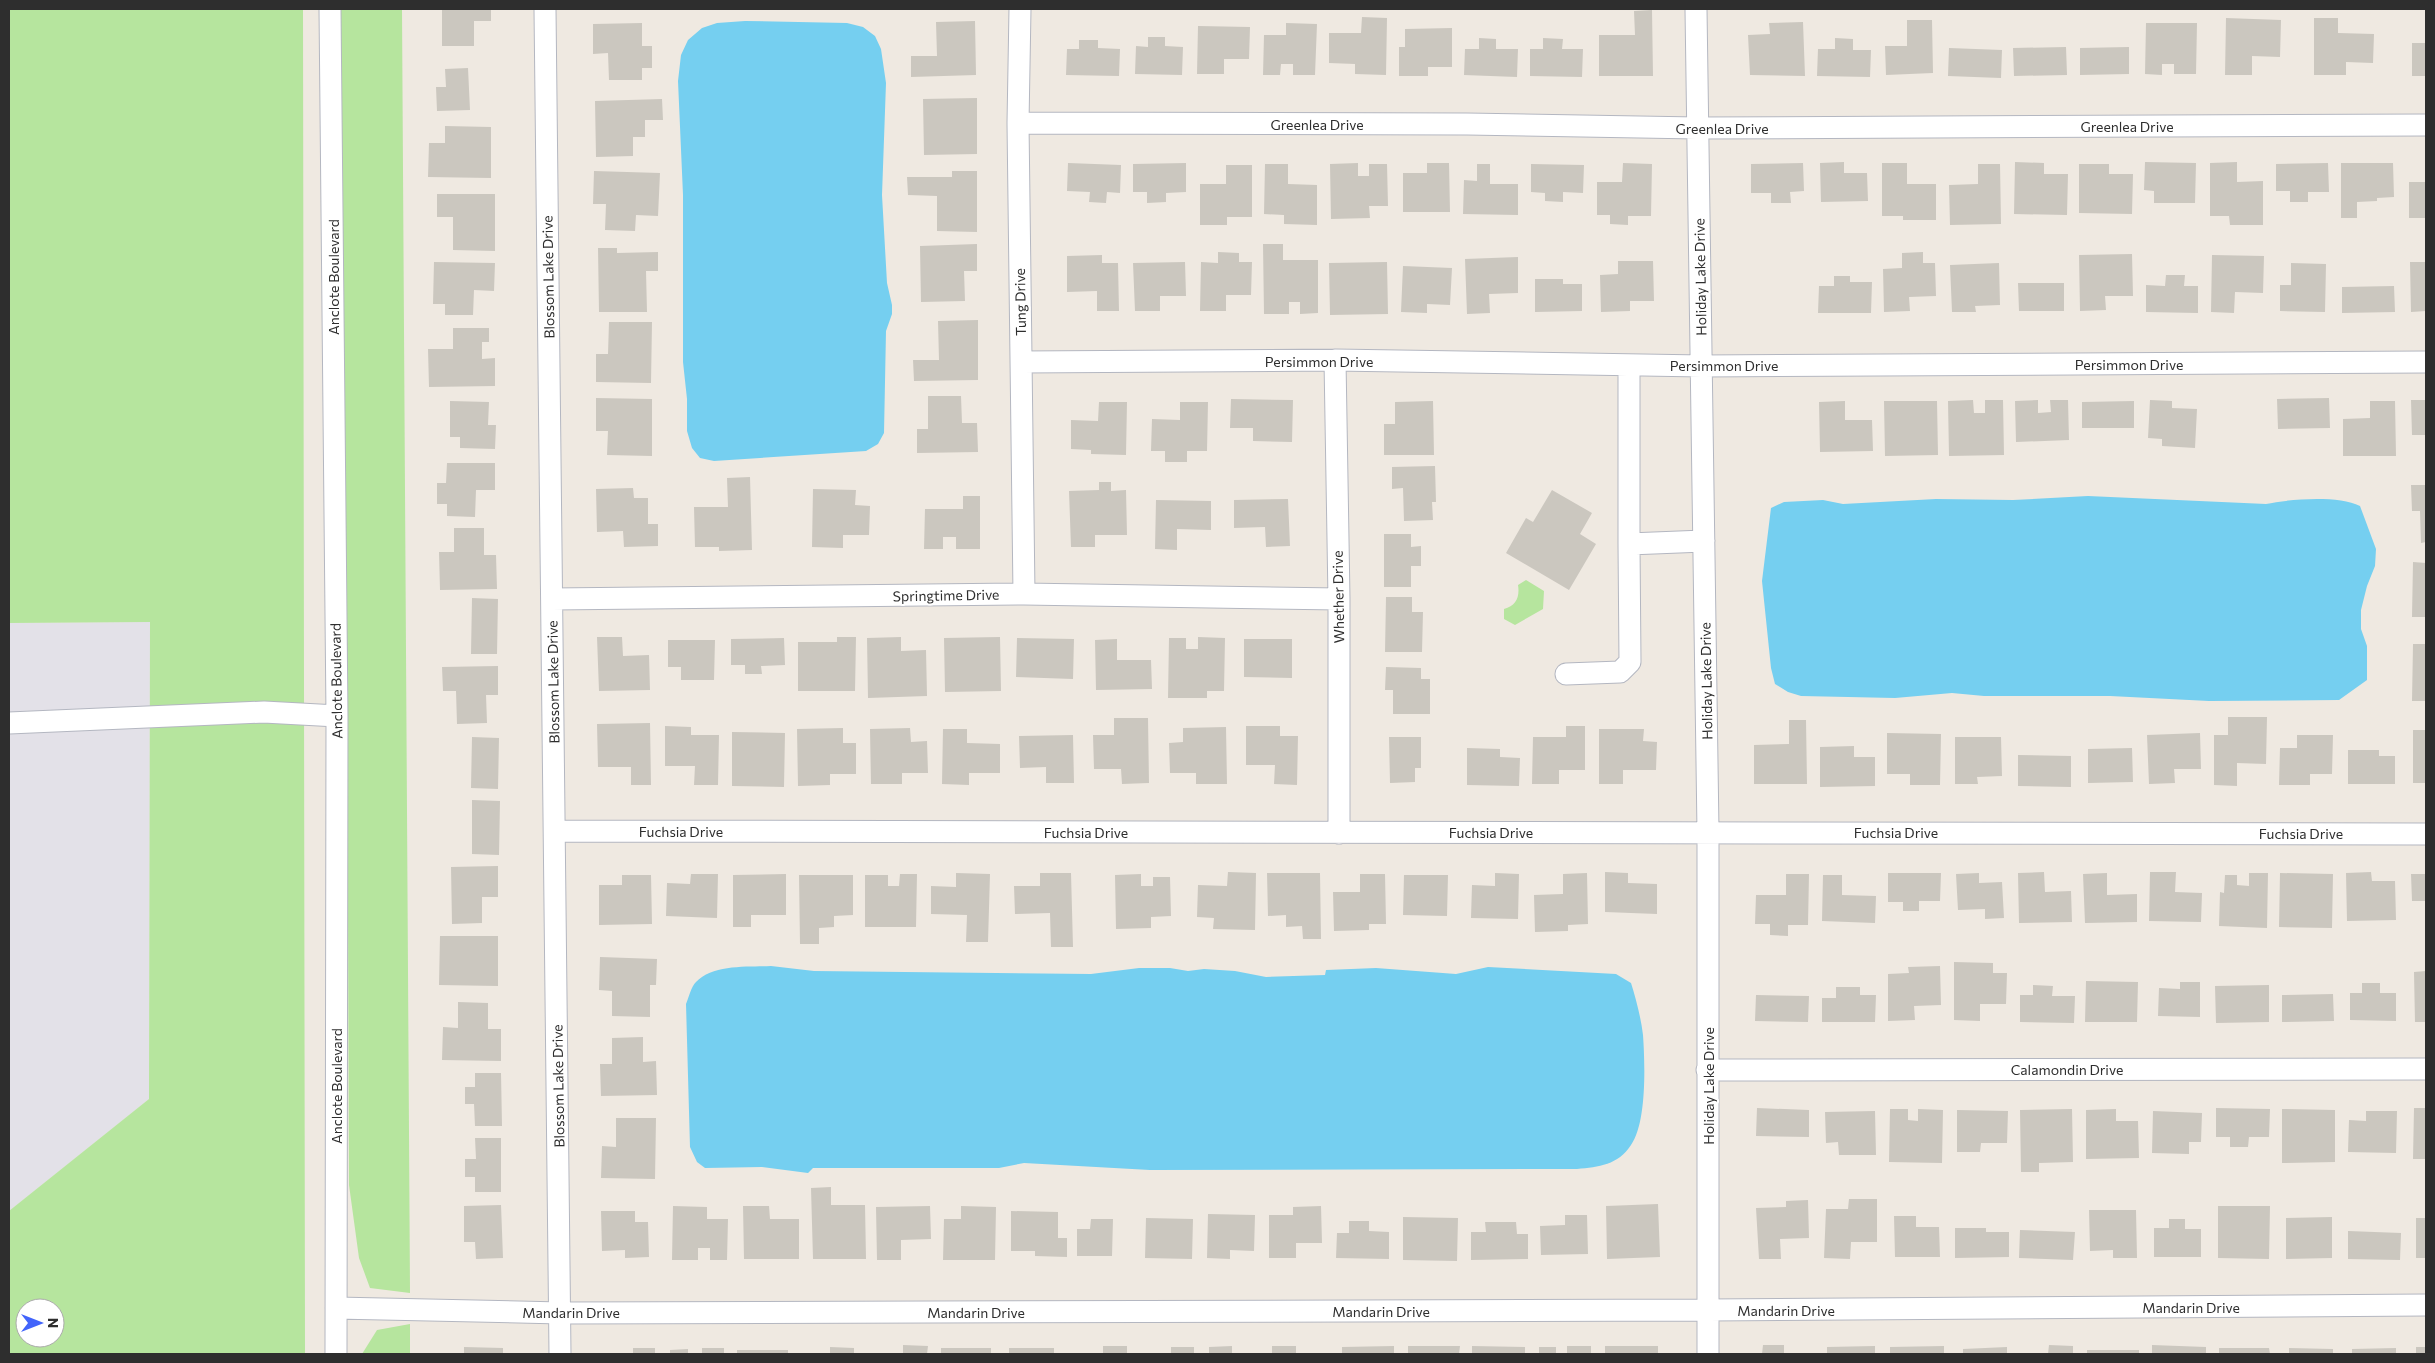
<svg xmlns="http://www.w3.org/2000/svg" width="2435" height="1363" viewBox="0 0 2435 1363" font-family="Commissioner,sans-serif">
<rect width="100%" height="100%" fill="#efe9e1"/>
<path fill="#e3e1e8" d="M150,622L149,1099L9,1211V623Z"/>
<path fill="#b6e59e" fill-rule="evenodd" d="M9,9H303L305,1354H9V1211L149,1099L150,622L9,623ZM25,1308H55V1338H25Z
M339,9H402L410,1293L370,1288L359,1258L349,1185L348,917L342,544Z
M1526,580L1544,591L1543,609L1515,625L1504,619V609C1516,606 1520,597 1518,585Z
M410,1324V1354H362L377,1330Z"/>
<path fill="#75cff0" d="M745,21L847,23L863,27L875,36L881,49L886,83L882,195L887,283L892,305V314L886,331L884,433L878,444L866,451L714,461L700,458L692,448L687,431V399L683,362V195L678,81L681,55L688,40L702,28L717,23Z
M2088,496L2266,504C2290,499 2338,495 2360,506L2376,549L2375,566L2367,586L2361,610V629L2367,646V680L2339,700L2209,701L2110,696H1984L1952,693L1895,698L1801,696L1788,692L1775,684L1771,668L1762,581L1771,508L1784,502L1823,500L1843,504L1936,499L2013,500Z
M771,966L814,971L1091,974L1139,968H1170L1188,971L1204,969L1235,971L1266,977L1325,975L1326,970L1376,968L1456,974L1488,967L1616,974L1631,983C1636,999 1641,1018 1643,1035C1645,1063 1647,1123 1631,1145C1618,1165 1599,1167 1577,1169L1150,1170L1024,1163L999,1168H813L808,1173L762,1167L705,1168L697,1162L690,1147L686,1004C689,997 691,987 696,982C713,964 748,967 771,966Z"/>
<path fill="#cbc7bf" d="M442,9H491V21H474V46H442Z
M1652,10L1653,76H1599V35H1635L1634,11Z
M1362,17L1387,18L1386,75L1355,74V64L1329,63V33H1361Z
M2226,18L2281,20L2280,57L2252,56V75H2225Z
M2314,18H2338V33L2374,34L2373,63L2346,62V75H2314Z
M1907,20H1932L1933,73L1886,75L1885,46H1907Z
M975,21L976,75L911,77V56H937L936,22Z
M1803,22L1805,76L1750,75L1748,35L1770,34L1769,23Z
M642,23V46H652V68H642V80H609L608,53L593,54V24Z
M1286,23L1317,24L1315,75H1293V64H1281L1280,75H1263L1264,35H1286Z
M2146,23H2197L2196,74H2174V64H2162V75L2145,74Z
M1198,26L1250,27L1249,59H1224V74H1197Z
M1452,28V67H1428V76H1399V47H1405V29Z
M1148,37H1165V46L1183,47L1182,75L1135,74L1136,46L1148,47Z
M1479,38L1496,39V49H1518L1517,77L1464,75L1465,49H1479Z
M1543,38L1563,39L1562,49H1583L1582,77L1530,76V49H1543Z
M1835,38L1853,39V50H1871L1870,77L1817,76L1818,49H1835Z
M1079,40H1098V48L1120,49L1119,76L1066,75L1067,49H1079Z
M2412,43H2426V76H2412Z
M2066,47L2067,75L2014,76L2013,48Z
M2129,47V74L2080,75V48Z
M1949,48L2002,50L2001,78L1948,76Z
M468,68L470,110L437,111L436,87H446L445,69Z
M977,98V154L924,155L923,99Z
M662,99L663,120H645V137H633V156L596,157L595,101Z
M445,126L491,127V178L428,177L429,143H445Z
M1844,162V173H1867L1868,201L1821,202L1820,163Z
M2015,162L2044,163V174H2068L2067,215L2014,214Z
M2145,162L2196,163L2195,203H2154V191L2144,190Z
M2237,162V182L2263,181V225H2230L2229,216H2210V163Z
M1068,163L1121,165L1120,193L1107,192L1106,203L1089,202L1090,192L1067,191Z
M1186,163V192L1166,193V202L1147,203V192H1133V164Z
M1358,163V176H1369V164H1387L1388,206H1369L1370,218L1331,219L1330,164Z
M1427,163H1449L1450,212H1403V173H1427Z
M1623,163L1652,164L1651,216H1628V225L1610,224V215H1597V182H1622Z
M1803,163L1804,191L1790,192L1791,203H1771V193H1751V164Z
M1882,163H1907V184H1936V220H1903V216H1882Z
M2328,163L2329,192H2308V202H2290V191H2276V164Z
M2341,163H2393L2394,197L2377,198V201L2357,202V218H2341Z
M1265,164H1288V184L1317,185V225L1284,224V215L1264,214Z
M1477,164H1490V184H1518V215L1463,214L1464,180L1477,181Z
M1531,164L1584,165L1583,193L1563,192V202L1545,201V193L1531,192Z
M1978,164H2000L2001,224L1950,225L1949,185L1978,184Z
M2079,164H2109V174H2133L2132,214L2079,213Z
M1226,165H1252V217H1227V225H1200V184H1226Z
M594,171L660,173L658,216L636,215L635,231L605,230L606,204H593Z
M952,171H977V232L937,231V196L908,195L907,177H952Z
M2409,182H2426V218H2409Z
M437,194H495V251L453,250V217H437Z
M977,244V271H964L965,301L921,302L920,246Z
M1263,244H1283V260H1318V313L1300,314V302H1289V314H1264Z
M598,248H617V253L658,252V271H646L647,312H599Z
M1218,252L1239,253V262H1252L1251,295H1226V311H1200L1201,262L1218,263Z
M1923,252V263H1935L1936,296L1909,297L1910,311L1884,312L1883,269L1902,268V253Z
M2132,254L2133,296H2105L2106,310L2080,311L2079,255Z
M1102,255V263H1118L1119,311H1097V291L1067,292V256Z
M2212,255L2264,256L2263,293L2235,292L2234,313L2211,312Z
M1518,257V293L1489,294L1490,313L1467,314L1465,259Z
M1618,261H1653L1654,301H1630V311L1601,312L1600,275L1618,274Z
M434,262L495,263L494,291L474,290L473,315H445V304H433Z
M1185,262L1186,296H1160V311H1135L1133,263Z
M1387,262L1388,314L1330,315L1329,263Z
M2410,262H2426V311L2411,312Z
M1999,263L2000,305L1975,306L1976,312H1952L1950,265Z
M2291,263L2326,264L2325,312L2280,311V285H2291Z
M1403,266L1452,268L1450,305L1427,304V313L1401,312Z
M2166,275H2185L2184,286H2198V313L2146,312V285L2165,286Z
M1834,276H1850V282H1872L1871,313H1818L1819,286H1834Z
M1535,279H1563V284H1582V311L1535,312Z
M2018,283H2064V311H2019Z
M2394,286L2395,312L2342,313V287Z
M978,320V380L914,381L913,360H939L938,321Z
M609,322H652L651,383L596,382V354H608Z
M453,328H489V342H482V359L495,358V386L429,387L428,349H453Z
M928,396H961L962,423H977L978,452L917,453V429H928Z
M596,398L652,399V456L607,455L608,431H596Z
M2329,398L2330,428L2278,429L2277,399Z
M1231,399L1293,400L1292,442L1253,441V428H1230Z
M1973,400L1974,413H1985V400H2003L2004,455L1949,456L1948,401Z
M2038,400V413L2051,412L2050,400H2068L2069,440L2016,442L2015,401Z
M2150,400L2172,401V408L2197,409L2195,448L2162,446V439L2148,438Z
M2411,400H2426V435H2412Z
M450,401L489,402L488,425H496L495,449L460,448V437H450Z
M1433,401L1434,455H1384V424H1395V402Z
M1845,401V420H1872L1873,451L1820,452L1819,402Z
M1884,401H1937L1938,455L1885,456Z
M2134,401V428H2082V402Z
M2370,401H2395L2396,456H2343V419L2370,418Z
M1099,402H1127L1126,455L1091,454V450L1071,449V420L1098,421Z
M1180,402H1208L1207,451H1187V462H1165V451H1151L1152,419L1180,420Z
M447,463H495V490H476L475,517L447,516V504H437V483H446Z
M1435,466L1436,502H1432L1433,520L1404,521L1403,488L1392,489V467Z
M750,477L752,550L719,551V547H695L694,507H728L727,478Z
M1099,482H1111V491L1126,490L1127,535H1095V547H1071L1069,491L1099,490Z
M2411,485H2426V542L2421,543L2420,511H2412Z
M633,488L634,498H648V524H658V546L624,547L623,531L597,532L596,489Z
M813,489L856,490L855,505L870,506L869,535H843V548L812,547Z
M1552,490L1592,513L1580,534L1596,544L1569,590L1506,553L1526,518L1533,522Z
M963,496H980V549H956V537H943V549H924L925,509H963Z
M1288,499L1290,546L1266,547L1265,527L1234,528V500Z
M1156,500L1211,501V530L1177,529V550L1155,549Z
M454,528H484V555H496L497,589L440,590L439,552H454Z
M1384,534H1411V547L1421,546V566H1411V587H1384Z
M2413,562L2426,563V617H2412Z
M1386,597H1412V612H1423L1422,652H1385Z
M472,598L498,599L497,654H471Z
M597,637H622L623,656L649,655L650,690L599,691Z
M837,637H856L855,691H798V642H837Z
M901,637V651L926,650L927,696L868,698L867,638Z
M1000,637L1001,691L945,692L944,638Z
M1198,637L1225,638L1224,691H1207V698H1168L1169,638H1186V649H1198Z
M784,638L785,665L761,666L762,674H745V665H731V639Z
M1017,638L1074,639L1073,679L1016,677Z
M1117,639V660H1151L1152,689L1096,690L1095,640Z
M1244,639H1292V678L1244,677Z
M668,640H715L714,680H681V667H668Z
M2413,644H2426V701H2412Z
M498,666V695H486L487,723L457,724L456,691H443L442,667Z
M1386,667L1421,668V679H1430V714H1393V690H1385Z
M2228,717H2267L2266,764L2237,763V786L2214,785V735H2228Z
M1114,718H1148L1149,783L1122,784L1121,769H1094L1093,735H1114Z
M1789,720H1806L1807,784H1754V745L1789,744Z
M650,723L651,785H631V767H598L597,724Z
M665,726L691,727V735H719L718,785H694L695,766H665Z
M1246,726H1280V736H1298L1297,785L1274,784L1275,765H1246Z
M1566,726H1585V770H1559V784H1532L1533,737H1566Z
M1226,727L1227,784H1196V773H1170L1169,743L1183,742V728Z
M843,728V743H856V774H830V785L798,786L797,729Z
M910,728L911,742L927,741L928,773H902V784H871L870,729Z
M943,729H967V743L1000,744V773H969V785L942,784Z
M1599,729H1644L1643,741L1657,742L1656,770H1623V784H1599Z
M2413,730H2426V783H2413Z
M732,732L785,733L784,787L732,786Z
M1887,733L1941,734L1940,785H1910V774H1887Z
M2200,733L2201,769H2174L2175,783L2149,784L2147,735Z
M1073,735L1074,783H1046V767L1020,768L1019,736Z
M2297,735H2333L2332,774H2310V785H2279L2280,748H2297Z
M472,737L499,738L498,789L471,788Z
M1389,737H1421V768H1415V782L1390,783Z
M1955,737H2001L2002,776L1977,777L1978,784H1955Z
M1854,746V757H1875V786L1820,787V747Z
M1467,748L1500,749V757L1520,758L1519,786L1467,785Z
M2132,748L2133,782L2088,783V749Z
M2348,750H2379V756H2395V784H2348Z
M2018,755L2071,756V787L2018,786Z
M472,800L500,801L499,855L472,854Z
M498,866V897H482V923L452,924L451,867Z
M1228,872L1256,873L1255,930L1213,929L1214,918L1197,917L1198,885L1227,886Z
M1605,872L1628,873V883L1657,884V914L1605,912Z
M2044,872L2045,892L2071,891L2072,922L2019,923L2018,873Z
M2150,872H2176L2175,892L2202,893L2201,922L2149,921Z
M2371,872L2372,881H2395L2396,920L2347,921L2346,873Z
M956,873L990,874L988,942H966L967,915L931,914V886L956,887Z
M1040,873H1071L1073,947H1051L1050,913L1015,914L1014,886H1040Z
M1267,873H1320L1321,939H1303L1302,926L1286,927V915L1268,916Z
M1495,873L1519,874L1518,919L1471,918L1472,885L1495,886Z
M1587,873L1588,924L1568,925V931L1535,932L1534,895L1563,894V874Z
M1888,873H1941L1940,901H1919V911H1903V902H1888Z
M1979,873V883L2002,882L2004,918L1985,919V909L1958,910L1956,874Z
M2107,873V895L2137,894V922L2085,923L2083,874Z
M2249,873H2268L2267,928L2219,926L2220,892L2224,893L2225,875H2237V885L2249,886Z
M2280,873L2333,874L2332,928L2279,927Z
M691,874H718L717,918L666,916L667,883L690,884Z
M786,874V915H751V927H733V875Z
M900,874H917L916,927H865V875H888V886H899Z
M1141,874V886H1153V877H1170L1171,916L1151,917V928L1116,929L1115,875Z
M1360,874H1385L1386,924H1369V930L1334,931L1333,892H1360Z
M1786,874H1809L1808,925H1788V936L1770,935V924H1755L1756,895H1786Z
M2411,874H2426V901H2412Z
M622,875H651L652,924L599,925V885H622Z
M799,875H853V915L834,916V927L819,928V944H800Z
M1404,875H1448L1447,916L1403,915Z
M1823,875H1842V895L1876,896L1875,923L1822,921Z
M440,936H498V986L439,985Z
M600,957L657,959L656,985H650V1017L612,1016V991L599,990Z
M1954,962L1993,963V973H2007L2006,1004H1980V1021L1954,1020Z
M1940,966L1941,1005L1914,1006L1915,1020L1888,1021V974L1909,973L1908,967Z
M2426,971V1022H2415L2414,972Z
M2086,981L2138,982L2137,1022H2085Z
M2180,982H2200V1017L2158,1016L2159,988L2180,989Z
M2362,983H2380V993H2396V1021L2350,1020V993H2362Z
M2033,985L2053,986L2052,996H2075L2074,1023L2020,1022V995H2033Z
M2269,985V1022L2216,1023L2215,986Z
M1836,987H1860V995H1876L1875,1022H1822V998H1836Z
M2333,994L2334,1021L2282,1022V995Z
M1756,995L1809,996L1808,1022L1755,1021Z
M458,1002L488,1003V1029H501V1061L442,1060L443,1027L458,1028Z
M643,1037V1062L656,1061L657,1095L601,1096L600,1064H612V1038Z
M475,1073H501L502,1126H475L474,1104H465V1087H475Z
M1757,1108L1809,1110V1137L1756,1136Z
M2216,1108L2270,1109L2269,1137H2249L2248,1147H2230V1137H2216Z
M2414,1108H2426V1159H2413Z
M1890,1109H1908V1120L1918,1121V1109L1943,1110L1942,1163L1889,1162Z
M2072,1109L2073,1162L2039,1163V1172H2021L2020,1110Z
M2116,1109V1121H2138L2139,1158L2086,1159V1110Z
M2282,1109L2335,1110V1162L2282,1163Z
M1957,1110L2008,1111L2007,1143H1981L1980,1152H1957Z
M1875,1111L1876,1155H1839L1838,1142L1826,1143L1825,1112Z
M2153,1111L2202,1113L2201,1142H2189V1154L2152,1153Z
M2366,1111H2397L2396,1153L2348,1152L2349,1120L2366,1121Z
M616,1118H656L655,1179L601,1178L602,1146L616,1147Z
M475,1138H501V1192H475V1177H465V1159H476Z
M831,1187V1205H865L866,1259H813L811,1188Z
M1849,1199H1877V1242H1851L1850,1259L1824,1258L1826,1209H1848Z
M1808,1200L1809,1238L1780,1239L1781,1259H1759L1756,1208L1786,1207V1201Z
M1658,1204L1660,1257L1607,1259L1606,1206Z
M501,1205L503,1258L476,1259L475,1242H464V1206Z
M673,1206L707,1207V1219H728L727,1260H710V1248H698V1260H672Z
M743,1206H769L770,1219H799V1259H744Z
M930,1206L931,1239L901,1240V1260H877L876,1207Z
M961,1206L996,1207L995,1260H943L944,1219H961Z
M1321,1206L1322,1243H1296V1258H1269V1215H1293V1207Z
M2218,1206H2270L2269,1259L2218,1258Z
M2089,1210H2136L2137,1258H2113V1250L2090,1251Z
M601,1211H635V1222H648L649,1257L625,1258V1250L602,1251Z
M1011,1211L1058,1212V1238H1067V1257L1035,1256V1251H1011Z
M1208,1214L1255,1215L1254,1251L1230,1250V1259L1207,1258Z
M1565,1215H1587L1588,1254L1541,1255L1540,1226L1565,1225Z
M1894,1216H1916V1227H1939L1940,1257H1895Z
M1403,1217L1458,1218L1457,1261L1403,1260Z
M2332,1217V1258L2286,1259V1218Z
M1146,1218L1193,1219L1192,1259L1145,1258Z
M2416,1218H2426V1258H2416Z
M1091,1219H1113L1112,1256H1077V1229H1090Z
M2169,1219H2185V1229H2201V1257H2154V1228H2169Z
M1349,1221H1369V1231L1389,1232V1259L1336,1258L1337,1233H1349Z
M1485,1222H1516L1517,1234H1528V1259L1471,1260V1232H1486Z
M1955,1228H1986V1232H2009V1257L1955,1258Z
M2020,1230L2075,1232L2073,1260L2019,1258Z
M2348,1231L2401,1233L2400,1260L2348,1259Z
M903,1345L928,1346L927,1354H903Z
M1763,1345H1784V1354H1762Z
M2049,1345L2073,1346V1354H2048Z
M2152,1345L2206,1347V1354H2152Z
M1103,1346H1127V1354H1103Z
M1232,1346V1354H1209V1347Z
M1272,1346H1296V1354H1272Z
M1394,1346V1354H1342V1347Z
M1408,1346H1460L1459,1354H1408Z
M1472,1346L1525,1347V1354H1472Z
M1567,1346H1591V1354H1567Z
M1605,1346H1658V1354H1605Z
M1875,1346V1354H1827V1347Z
M1944,1346V1354H1890V1347Z
M464,1347L503,1348V1354H464Z
M830,1347L854,1348V1354H830Z
M1171,1347H1194V1354H1171Z
M1539,1347H1556V1354H1539Z
M2007,1347V1354H1963V1349Z
M2416,1347H2426V1354H2416Z
M633,1348H655V1354H633Z
M702,1348H724V1354H702Z
M941,1348H991V1354H941Z
M1009,1348H1054V1354H1009Z
M2219,1348H2269L2270,1354H2219Z
M2289,1348L2333,1349V1354H2289Z
M2396,1348V1354H2352V1349Z
M688,1349V1354H670V1350Z
M737,1350H788V1354H737Z
M2087,1350H2139V1354H2087Z"/>
<g fill="none" stroke-linecap="round" stroke-linejoin="round">
<defs>
<path id="minor" d="M330,9L337,716L336,1354
M545,9L560,1354
M1020,9L1018,123L1024,594
M1696,9L1708,831V1354
M1018,123L1467,124L1697,128L2426,125
M1335,360L1339,599V833
M1021,362L1335,360L1702,366L2426,362
M1629,365V544
M552,599L1024,594L1339,599
M1566,674L1620,672L1630,662L1629,544L1704,541
M9,723L264,712L337,716
M555,831L2426,834
M1707,1070L2426,1069
M336,1308L561,1313L1708,1310L2426,1305"/>
</defs>
<use href="#minor" stroke="#b4b7c1" stroke-width="23"/>
<use href="#minor" stroke="#fff" stroke-width="21"/>
</g>
<g text-anchor="middle" dominant-baseline="central" stroke-width="4" stroke-linejoin="round" paint-order="stroke">
<g font-size="14" fill="#2e2e2e" stroke="#fff">
<text x="1317" y="124">Greenlea Drive</text>
<text x="2127" y="126">Greenlea Drive</text>
<text x="1722" y="128">Greenlea Drive</text>
<text transform="translate(333 277) rotate(-90)">Anclote Boulevard</text>
<text transform="translate(548 277) rotate(-91)">Blossom Lake Drive</text>
<text transform="translate(1700 277) rotate(-91)">Holiday Lake Drive</text>
<text transform="translate(1020 302) rotate(-91)">Tung Drive</text>
<text x="1319" y="361">Persimmon Drive</text>
<text x="2129" y="364">Persimmon Drive</text>
<text x="1724" y="365">Persimmon Drive</text>
<text transform="translate(946 595) rotate(-1)">Springtime Drive</text>
<text transform="translate(1338 597) rotate(-91)">Whether Drive</text>
<text transform="translate(336 681) rotate(-91)">Anclote Boulevard</text>
<text transform="translate(1706 681) rotate(-91)">Holiday Lake Drive</text>
<text transform="translate(553 682) rotate(-91)">Blossom Lake Drive</text>
<text x="681" y="831">Fuchsia Drive</text>
<text x="1086" y="832">Fuchsia Drive</text>
<text x="1491" y="832">Fuchsia Drive</text>
<text x="1896" y="832">Fuchsia Drive</text>
<text x="2301" y="833">Fuchsia Drive</text>
<text x="2067" y="1069">Calamondin Drive</text>
<text transform="translate(336 1086) rotate(-90)">Anclote Boulevard</text>
<text transform="translate(558 1086) rotate(-91)">Blossom Lake Drive</text>
<text transform="translate(1708 1086) rotate(-90)">Holiday Lake Drive</text>
<text x="2191" y="1307">Mandarin Drive</text>
<text x="1786" y="1310">Mandarin Drive</text>
<text x="1381" y="1311">Mandarin Drive</text>
<text x="571" y="1312">Mandarin Drive</text>
<text x="976" y="1312">Mandarin Drive</text>
</g>
</g>
<rect width="2435" height="1363" fill="none" stroke="#2e2e2e" stroke-width="20"/>
<g transform="translate(40 1323) rotate(90)"><circle r="24" fill="#ffffff" stroke="#ababab"/>
<path d="M0-4L9 19L0 12L-9 19Z" fill="#4264fb"/>
<text y="-8" font-size="14" font-weight="bold" text-anchor="middle" fill="#2e2e2e">N</text>
</g>
</svg>
